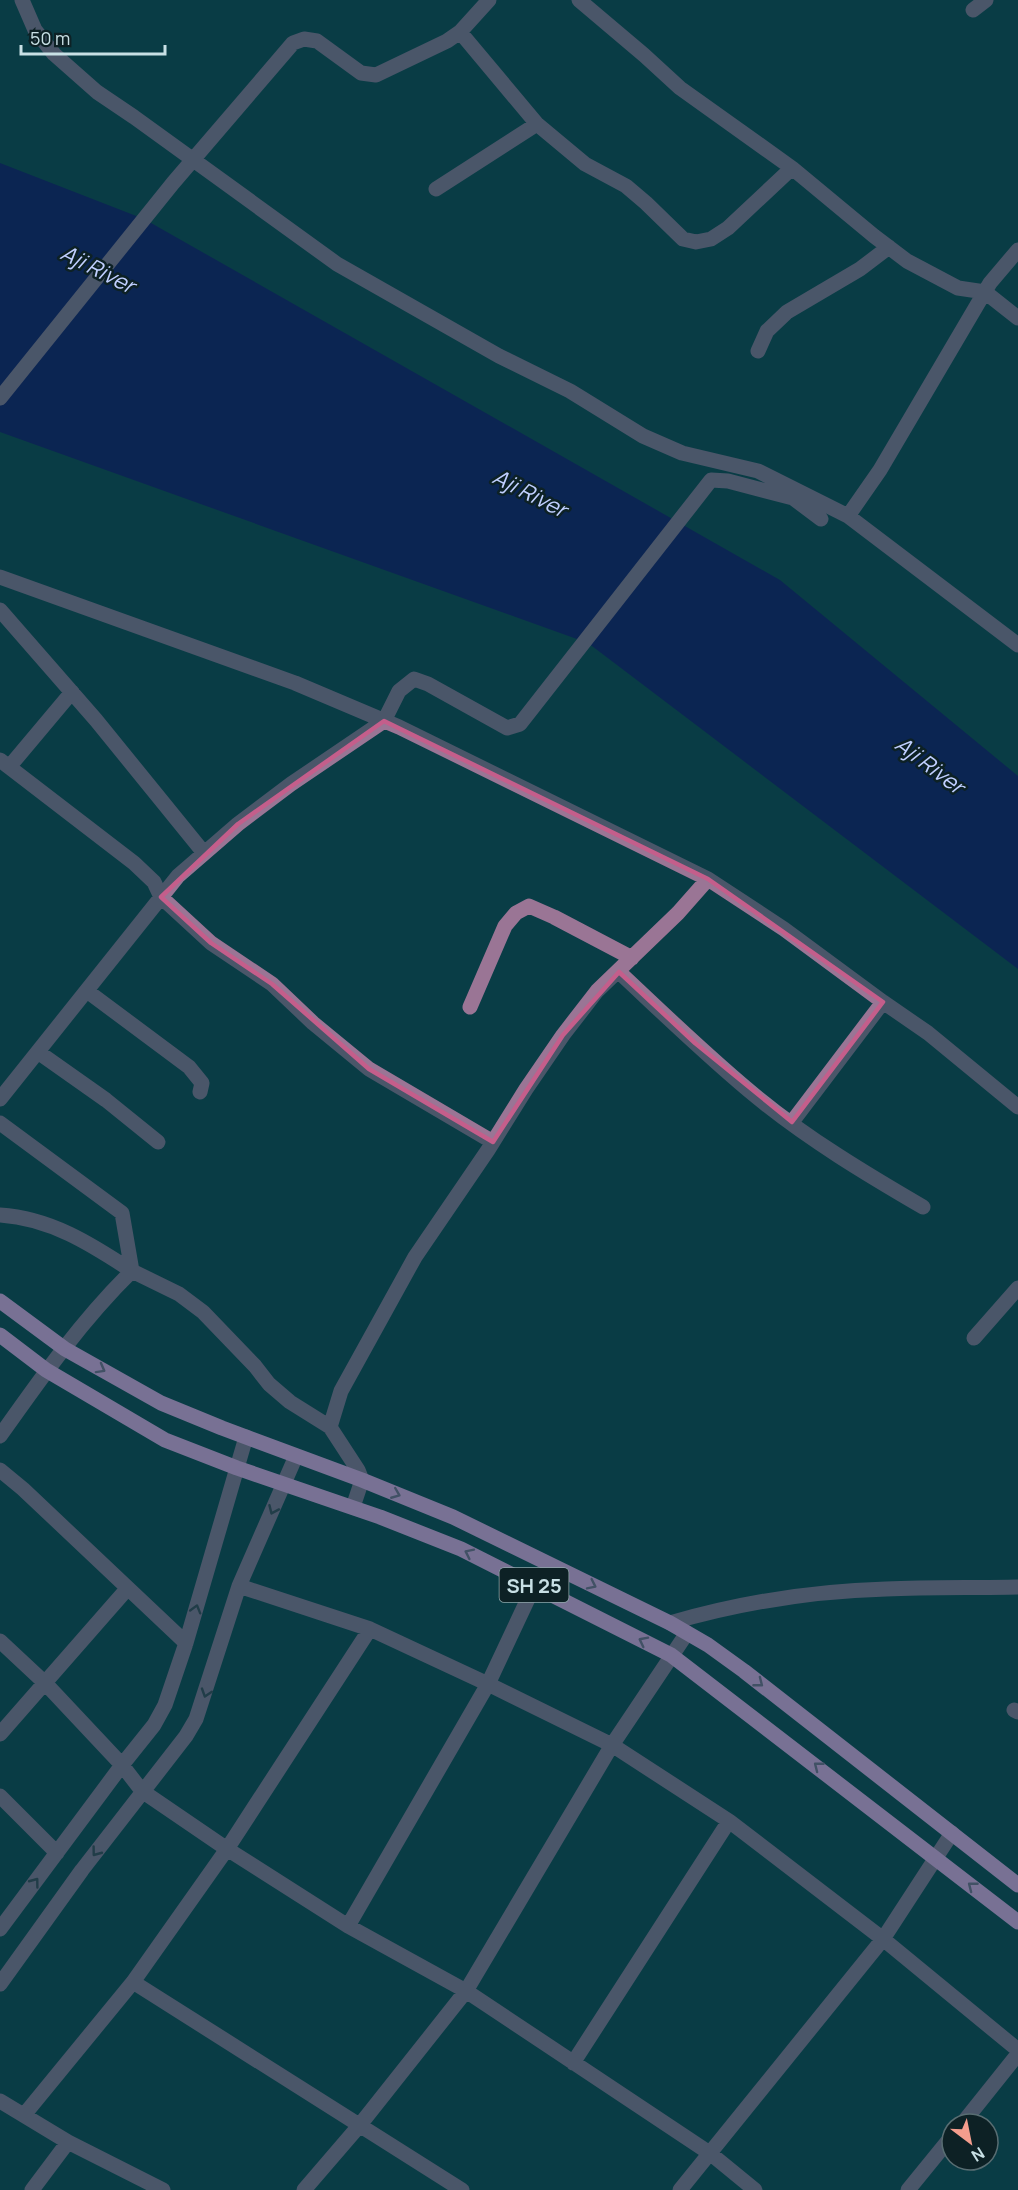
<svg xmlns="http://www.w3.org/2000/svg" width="1018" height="2190" viewBox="0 0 1018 2190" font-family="Manrope,sans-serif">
<rect width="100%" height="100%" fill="#093d46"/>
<path fill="#0f0a62" d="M0,163L144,219L780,580L1018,776V969L588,643L0,432Z"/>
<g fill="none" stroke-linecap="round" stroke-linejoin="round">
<path stroke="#9a7595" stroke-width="15" d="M22,0L35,30L54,54L97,92L134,117L337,264L499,356L570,391L643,436L682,453L758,471L848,516L1018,645
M579,0L644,55L680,88L792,168L874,236L907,261L958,288L985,292L1018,318
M973,10L986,0
M460,32L537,124L585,164L626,186L646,203L683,239L696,242L711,239L728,228L792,168
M436,189L537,124
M758,351L767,331L787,312L860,269L889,247
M0,398L173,183L293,43L304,39L317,41L361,73L376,75L447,41L460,32L489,0
M848,516L880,470L990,283L1018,250
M0,577L295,683L399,727L708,879L784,929L883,1002L928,1033L1018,1107
M0,610L96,720L204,853
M0,760L134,863L154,882L161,897L211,943L272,984L313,1023L369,1069L493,1142
M9,767L72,692
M619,972C665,1015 710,1059 758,1098C808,1139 868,1175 923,1207
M87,991L189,1067L202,1083L200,1092
M470,1007L505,926L516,913L529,906L554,917L632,958
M38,1052L106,1100L158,1142
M0,1099L178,876L238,824L291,784L384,721L399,691L414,679L428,684L507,728L520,724L711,480L728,481L793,498L821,519
M792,1122L883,1002
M0,1123L122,1213L132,1271
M0,1215C50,1218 91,1244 132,1271
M974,1338L1018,1288
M0,1436C41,1378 82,1320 132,1271L179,1294L203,1312L255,1366L269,1384L290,1402L330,1427
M0,1470L23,1489L186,1643
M353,1507L362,1480L358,1470L330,1427L341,1391L415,1257L488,1150L526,1089L563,1035L597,991L678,913L708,879
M239,1586L370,1629L488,1684L612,1745L729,1821L883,1939L1018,2050
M670,1623C739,1603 813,1591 886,1589C930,1587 974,1588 1018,1587
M0,1641L45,1683L122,1765L142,1791L227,1849L348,1926L466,1991L711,2154L755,2190
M1014,1710L1018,1712
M0,1734L127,1589
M0,1796L57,1853
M348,1926L488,1684L534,1586
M0,1929L122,1765L154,1725L165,1705L186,1643L246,1437
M133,1982L462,2190
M0,1984L82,1870L186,1736L196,1719L239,1586L296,1456
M573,2063L729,1821
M0,2101L68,2142L163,2190
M24,2115L133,1982L227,1849L370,1629
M962,2124L1018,2054
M32,2190L68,2142
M304,2190L359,2126L466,1991L612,1745L687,1633
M680,2190L883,1939L952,1833
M908,2190L952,2136"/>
<path stroke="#feb2f4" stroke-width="15" d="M0,1301L65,1349L161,1403L222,1428L362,1480L453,1517L670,1623L708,1645L744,1671L1018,1885
M0,1335L46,1370L165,1440L237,1468L380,1517L461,1549L671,1655L1018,1922"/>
</g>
<defs><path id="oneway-chevron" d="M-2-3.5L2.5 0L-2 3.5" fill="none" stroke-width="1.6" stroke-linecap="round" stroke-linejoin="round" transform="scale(1.5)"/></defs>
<g stroke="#866a8c">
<use href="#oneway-chevron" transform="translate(101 1369) rotate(29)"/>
<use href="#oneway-chevron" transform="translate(396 1494) rotate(22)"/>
<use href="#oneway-chevron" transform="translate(469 1553) rotate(-154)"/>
<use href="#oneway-chevron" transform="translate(592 1585) rotate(26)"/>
<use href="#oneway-chevron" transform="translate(643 1641) rotate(-153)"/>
<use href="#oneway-chevron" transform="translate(759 1683) rotate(38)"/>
<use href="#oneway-chevron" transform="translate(818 1766) rotate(-142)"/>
<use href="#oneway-chevron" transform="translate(972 1886) rotate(-142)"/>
</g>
<g stroke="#3e3e4c">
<use href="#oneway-chevron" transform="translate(273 1510) rotate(114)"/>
<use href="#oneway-chevron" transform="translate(196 1609) rotate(-74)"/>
<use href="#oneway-chevron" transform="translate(206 1693) rotate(108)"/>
<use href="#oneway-chevron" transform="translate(96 1852) rotate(127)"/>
<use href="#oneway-chevron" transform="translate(35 1882) rotate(-53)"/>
</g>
<path d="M0 0H1018V2190H0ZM384,721L708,879L883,1002L792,1122L695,1043L619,972L563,1035L493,1142L369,1069L272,984L211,943L161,897L238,824Z" fill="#093d46" fill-opacity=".55" fill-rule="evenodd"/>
<path fill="none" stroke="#c45e8b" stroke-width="4.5" stroke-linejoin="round" d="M384,721L708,879L883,1002L792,1122L695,1043L619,972L563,1035L493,1142L369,1069L272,984L211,943L161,897L238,824Z"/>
<g text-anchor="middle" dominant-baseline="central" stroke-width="5" stroke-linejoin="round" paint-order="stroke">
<rect fill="#0d2125" stroke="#90a7ab" stroke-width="1.5" x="499.5" y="1568" width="69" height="34" rx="4.5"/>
<g font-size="20" font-weight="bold" fill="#c8e0e5">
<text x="534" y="1585">SH 25</text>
</g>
<g font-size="22" font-style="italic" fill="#c0cfff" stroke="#0d2125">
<text transform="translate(98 269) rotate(27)">Aji River</text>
<text transform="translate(530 493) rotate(27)">Aji River</text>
<text transform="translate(930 765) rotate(37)">Aji River</text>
</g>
</g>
<g transform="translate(970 2142) rotate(148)"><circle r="28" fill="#0d2125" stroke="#586d72" stroke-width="1.5"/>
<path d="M0-4.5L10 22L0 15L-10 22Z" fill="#f49d8d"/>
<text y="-9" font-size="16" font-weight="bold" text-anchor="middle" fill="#c8e0e5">N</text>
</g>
<path d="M21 45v9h144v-9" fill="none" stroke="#c8e0e5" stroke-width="3"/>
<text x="30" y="45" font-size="18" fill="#c8e0e5" stroke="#0d2125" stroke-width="4.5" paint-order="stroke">50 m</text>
</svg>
